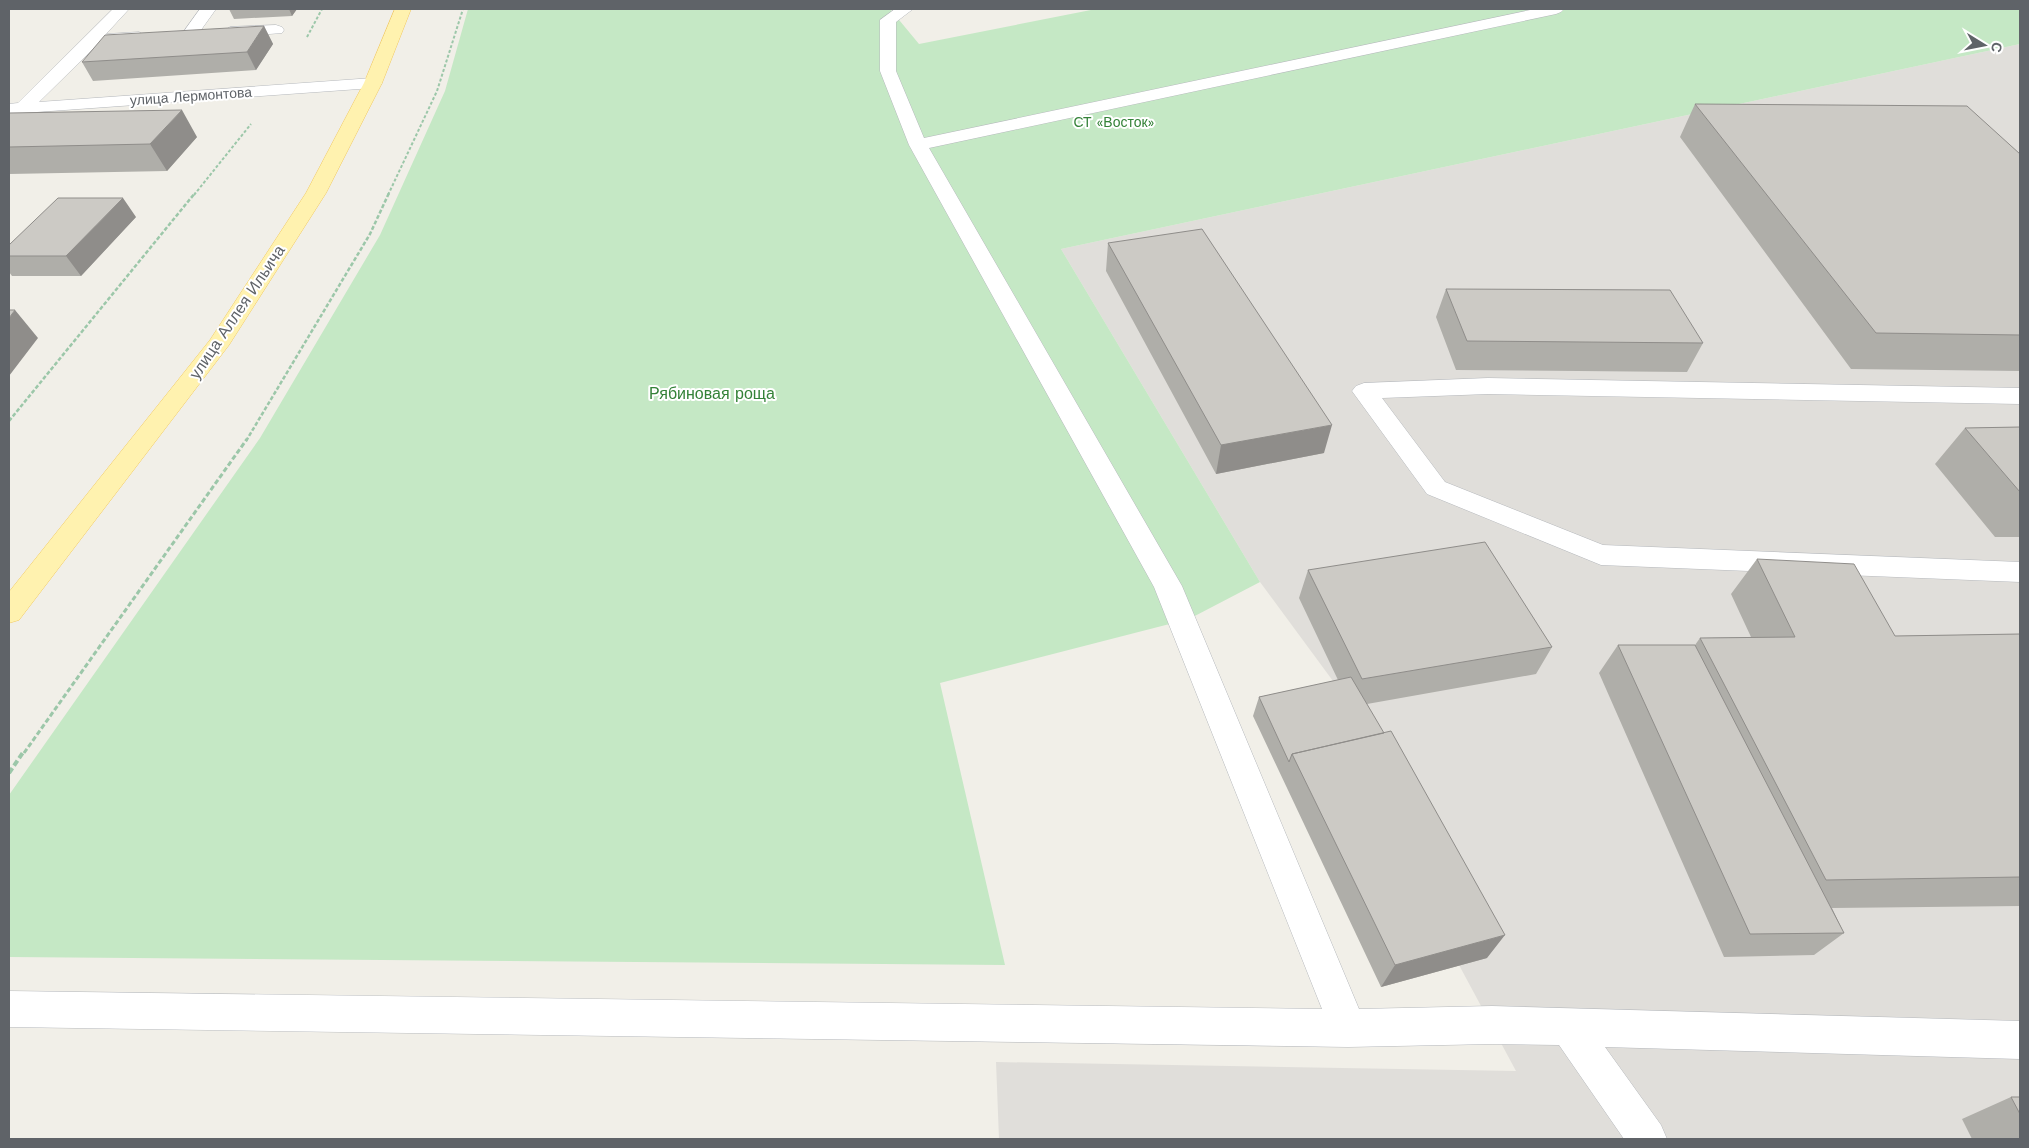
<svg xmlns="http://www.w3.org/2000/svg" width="2029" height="1148" viewBox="0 0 2029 1148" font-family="'Work Sans',sans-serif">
<rect width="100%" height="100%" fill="#f1efe8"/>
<path fill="#e0deda" d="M2020,44V1139H999L996,1062L1516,1071L1459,965L1344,696L1260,582L1061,249Z"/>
<path fill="#c5e8c5" d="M468,9H890L919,44L1096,9H2020V44L1061,249L1260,582L1189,619L940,683L1005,965L9,957V795L260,438L380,235L445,91Z"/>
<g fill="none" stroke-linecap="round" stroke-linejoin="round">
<defs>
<path id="minor" d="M113,9H129L106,34L139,32L147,37L145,40L97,45L39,102L373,78L379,79L382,83L379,87L373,88L9,114V104L18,103Z
M200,9H216L196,37H184L182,34Z
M895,9H913L896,22V71L924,138L1535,9H1564L1561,12L1556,14L929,148L1182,586L1359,1009L1492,1006L2020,1021V1059L1605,1047L1661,1125L1667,1139H1624L1559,1045L1492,1044L1348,1047L9,1027V991L1322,1009L1154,587L909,145L880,71V20Z
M276,25L282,27L284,30L282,33L230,37L222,32L230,27Z
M1488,378L2020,388V404L1488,394L1382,398L1445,482L1603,545L2020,562V582L1601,565L1427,494L1352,391L1356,386L1364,383Z"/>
<path id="major" d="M395,9H411L382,83L326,193L229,345L19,620L9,623V592L210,340L306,193L364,83Z"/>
</defs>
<use href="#minor" stroke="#b5b8bc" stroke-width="1"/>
<use href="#major" stroke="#f2c960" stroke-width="1"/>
<path stroke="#9cc7a9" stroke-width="2" stroke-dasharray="3 2" stroke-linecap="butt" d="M307,37L322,9
M194,195L251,124
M388,195L437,91L463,9"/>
<path stroke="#9cc7a9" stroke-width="2.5" stroke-dasharray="4 2" stroke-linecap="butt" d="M9,421L195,193
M246,441L370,234L389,193"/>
<path stroke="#9cc7a9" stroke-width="3" stroke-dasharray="5 2.5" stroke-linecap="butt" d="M24,753L247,439"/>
<path stroke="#9cc7a9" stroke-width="4" stroke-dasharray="6 3" stroke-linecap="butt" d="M9,773L24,751"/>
<use href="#minor" fill="#fff" fill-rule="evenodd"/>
<use href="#major" fill="#fff2af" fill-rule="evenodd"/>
</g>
<path fill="#afaea9" d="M229,9H297L292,16L234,19Z
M264,26L273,44L256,70L93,81L82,62Z
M1695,104L2020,154V371L1851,369L1680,137Z
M9,113L197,137L167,171L9,174Z
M136,217L81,276H12L9,272V245Z
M1108,243L1324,453L1216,474L1106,271Z
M1446,289L1703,343L1687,372L1456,370L1436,317Z
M2020,427V537H1995L1935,464L1965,428Z
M1757,559L1895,636L2020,634V906L1832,908L1844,933L1814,955L1724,957L1599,673L1618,645H1695L1700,638L1751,637L1731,594Z
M1308,570L1552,647L1536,674L1367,704L1487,958L1381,987L1253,716L1259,697L1338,680L1299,598Z
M2011,1097H2020V1139H1972L1962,1119Z"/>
<path fill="#8f8d8a" d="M289,9H297L292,16Z
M264,26L273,44L256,70L247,52Z
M182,110L197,137L167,171L150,144Z
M123,198L136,217L81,276L66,256Z
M15,310L38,338L9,376V318Z
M1332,425L1324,453L1216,474L1221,445Z
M1505,935L1487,958L1381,987L1395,965Z"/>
<path fill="#cccac5" stroke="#8f8d8a" d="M264,26L247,52L82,62L105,35Z
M1695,104L1967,106L2020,154V335L1876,333Z
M182,110L150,144L9,147V113Z
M58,198H123L66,256H9V245Z
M1202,229L1332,425L1221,445L1108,243Z
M1446,289L1670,290L1703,343L1467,341Z
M9,310H15L9,318Z
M2020,427V492L1965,428Z
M1485,542L1552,647L1362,679L1308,570Z
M1757,559L1854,564L1895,636L2020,634V877L1826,880L1700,638L1795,637Z
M1618,645H1695L1844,933L1750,934Z
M1351,677L1384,733L1292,754L1289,762L1259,697Z
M1391,731L1505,935L1395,965L1292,754Z
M2011,1097H2020V1114Z"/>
<g text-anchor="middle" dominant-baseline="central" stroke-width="4" stroke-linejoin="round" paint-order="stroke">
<g font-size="14" fill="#5f6368" stroke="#fff">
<text transform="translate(191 96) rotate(-4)">улица Лермонтова</text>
</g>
<g font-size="14" fill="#348238" stroke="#fff">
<text x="1114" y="122">СТ «Восток»</text>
</g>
<g font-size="16" fill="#5f6368" stroke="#fff">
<text transform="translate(237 312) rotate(-56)">улица Аллея Ильича</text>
</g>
<g font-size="16" fill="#348238" stroke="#fff">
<text x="712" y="393">Рябиновая роща</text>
</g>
</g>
<rect width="2029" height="1148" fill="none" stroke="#5f6368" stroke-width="20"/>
<g transform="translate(1984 45) rotate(100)" stroke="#ffffff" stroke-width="4" paint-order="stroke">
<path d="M0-4L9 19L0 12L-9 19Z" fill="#5f6368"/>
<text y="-8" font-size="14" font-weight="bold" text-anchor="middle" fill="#5f6368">С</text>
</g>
</svg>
